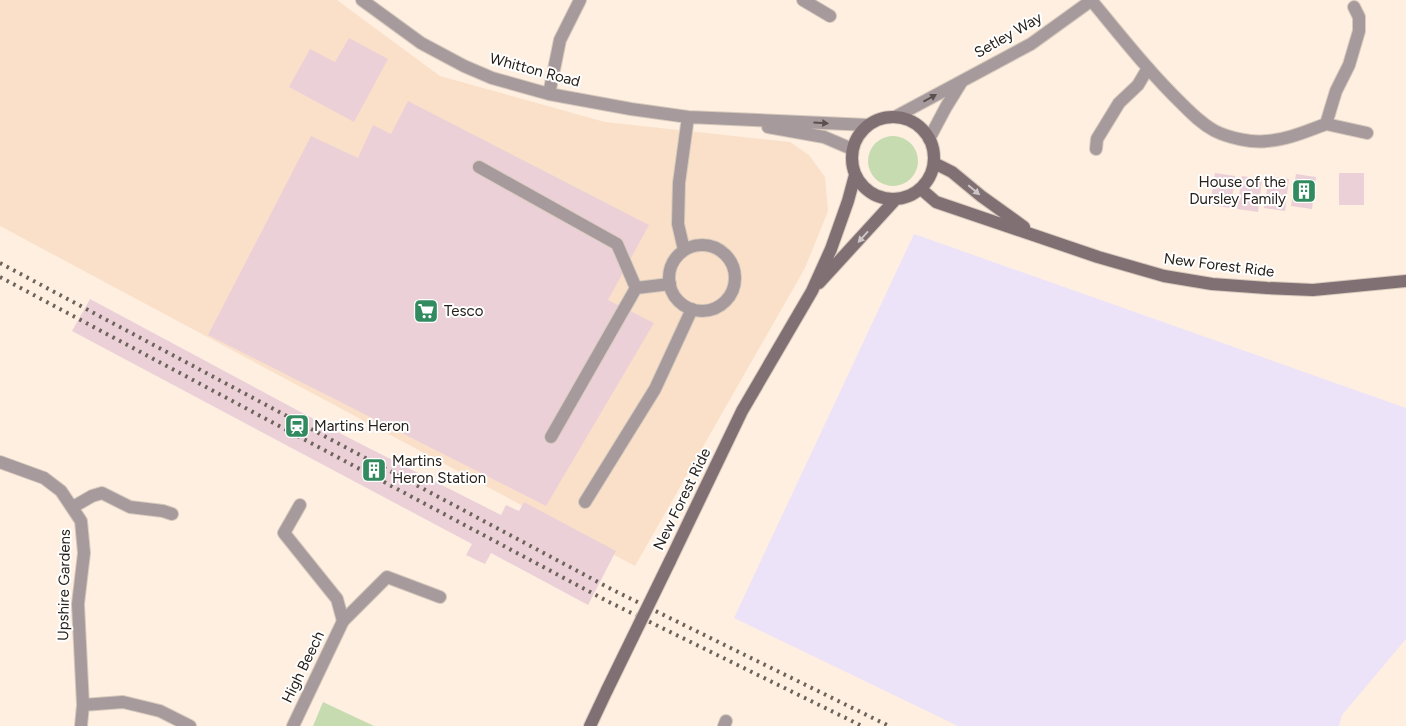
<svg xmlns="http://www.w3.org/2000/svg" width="1406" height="726" viewBox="0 0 1406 726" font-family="Figtree,sans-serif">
<rect width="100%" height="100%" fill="#feefe1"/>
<path fill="#fae0c9" d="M0,0H337L440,76L605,122L790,142L809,155L825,177L828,211L805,268L635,566L0,226Z"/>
<path fill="#ede3f8" d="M914,234L1406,408V639L1342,715L1339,726H958L734,618Z"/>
<path fill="#c6dbb0" d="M868 161a25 25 0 1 1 50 0a25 25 0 1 1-50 0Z
M323,702L374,726H313Z"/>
<path fill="#ebd0d8" d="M349,38L388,59L354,122L289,87L310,49L335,62Z
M408,101L649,225L608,300L654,323L546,506L208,335L311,136L358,158L373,125L391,134Z
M1215,173L1235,176L1231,208L1210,205Z
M1339,173H1364V205H1339Z
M1296,174L1316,177L1312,209L1291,206Z
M1242,176L1262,179L1258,212L1237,209Z
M1269,176L1289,179L1285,211L1264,208Z
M90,299L351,439L501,515L506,505L519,511L524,502L616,551L588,605L491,553L485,564L466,555L472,544L72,331Z"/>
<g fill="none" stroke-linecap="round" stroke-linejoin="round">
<defs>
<path id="service" d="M803,0L830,16
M479,167L617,244L636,288
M636,288L670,284
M551,437L636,288
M300,505L284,533L337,599L343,621L387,577L440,597
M724,726L726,721"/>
<path id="minor" d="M362,0L421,43L464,66L492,78L549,94L631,109L688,117L868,125
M1091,0C1121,36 1149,72 1182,104C1192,114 1202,124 1215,131C1229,138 1252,143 1267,141C1287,140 1307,131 1326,124L1336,91L1349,65L1359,31V17L1354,7
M549,94L560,40L580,0
M895,117L1031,44L1092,0
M1326,124L1367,133
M768,127L824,137L852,149
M929,139L946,107L962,81
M1096,149L1097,139L1119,103L1138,85L1148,68
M669 278a33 33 0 1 1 66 0a33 33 0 1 1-66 0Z
M684,250L678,224L679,183L688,117
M0,462L44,478L61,491L81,521L84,553L78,604L83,705L81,726
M585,502L655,389L692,309
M73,507L92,496L102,493L130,507L163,511L172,514
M83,705L123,702L160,711L190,726
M293,726L343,621"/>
<path id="secondary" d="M852 158a41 41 0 1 1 82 0a41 41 0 1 1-82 0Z
M934,163L952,172L981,196L1024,227
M921,189L936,202L1098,257L1164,276L1212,284L1267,288L1313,290L1406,281
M819,283L895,200
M670,561L742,411L812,291L831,249L848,201L855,175
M590,726L607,690"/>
</defs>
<use href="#service" stroke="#d7cabd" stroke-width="14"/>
<use href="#minor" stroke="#d7cabd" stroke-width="14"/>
<use href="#secondary" stroke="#d7cabd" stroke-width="14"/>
<use href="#service" stroke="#a69a9c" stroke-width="12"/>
<use href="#minor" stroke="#a69a9c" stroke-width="12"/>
<use href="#secondary" stroke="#817073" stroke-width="12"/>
<path stroke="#6c635a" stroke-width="4" stroke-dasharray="2.5 5" stroke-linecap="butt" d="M0,263L613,590L889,726
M0,277L607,601L862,726"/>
<defs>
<path id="secondary-bridge" d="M607,690L670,561"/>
</defs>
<use href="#secondary-bridge" stroke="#d7cabd" stroke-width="14" stroke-linecap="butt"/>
<use href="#secondary-bridge" stroke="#817073" stroke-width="12"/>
</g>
<defs><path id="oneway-solid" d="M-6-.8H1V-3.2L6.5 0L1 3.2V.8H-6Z" transform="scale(1.25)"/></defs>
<g fill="#5a514e">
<use href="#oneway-solid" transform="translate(930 98) rotate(-29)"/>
<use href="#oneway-solid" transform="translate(821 123) rotate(3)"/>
</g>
<g fill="#cdc6c7">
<use href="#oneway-solid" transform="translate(974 190) rotate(40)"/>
<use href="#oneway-solid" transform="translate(863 237) rotate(132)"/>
</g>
<defs>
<symbol id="building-square" viewBox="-11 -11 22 22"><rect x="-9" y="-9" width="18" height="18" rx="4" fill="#328a5f" stroke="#fff"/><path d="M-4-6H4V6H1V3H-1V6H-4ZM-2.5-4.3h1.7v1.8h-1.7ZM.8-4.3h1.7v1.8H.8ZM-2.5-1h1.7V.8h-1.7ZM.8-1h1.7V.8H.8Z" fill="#fff"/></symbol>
<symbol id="supermarket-square" viewBox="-11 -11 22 22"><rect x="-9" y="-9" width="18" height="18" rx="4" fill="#328a5f" stroke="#fff"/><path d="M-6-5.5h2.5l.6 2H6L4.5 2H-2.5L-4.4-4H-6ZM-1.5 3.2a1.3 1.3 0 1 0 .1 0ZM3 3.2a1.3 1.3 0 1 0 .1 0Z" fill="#fff"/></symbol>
<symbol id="station-square" viewBox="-11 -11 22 22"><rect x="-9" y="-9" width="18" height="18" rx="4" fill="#328a5f" stroke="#fff"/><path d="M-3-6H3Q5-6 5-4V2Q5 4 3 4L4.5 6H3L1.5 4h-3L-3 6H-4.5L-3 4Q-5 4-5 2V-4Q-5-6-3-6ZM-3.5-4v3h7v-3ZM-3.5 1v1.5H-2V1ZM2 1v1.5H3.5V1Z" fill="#fff"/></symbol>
</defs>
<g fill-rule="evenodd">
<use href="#building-square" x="1290" y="177" width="28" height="28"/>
<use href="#supermarket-square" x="412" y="297" width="28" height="28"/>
<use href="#station-square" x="283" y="412" width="28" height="28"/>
<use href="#building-square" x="360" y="456" width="28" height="28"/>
</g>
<g text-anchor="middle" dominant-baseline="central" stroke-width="4" stroke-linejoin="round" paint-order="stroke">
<g font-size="15" fill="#27201a" stroke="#fff">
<text transform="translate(1008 35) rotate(-30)">Setley Way</text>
<text transform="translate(535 70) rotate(15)">Whitton Road</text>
<text transform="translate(1219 265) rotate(7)">New Forest Ride</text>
<text transform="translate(682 499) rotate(-64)">New Forest Ride</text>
<text transform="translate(64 585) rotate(-89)">Upshire Gardens</text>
<text transform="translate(303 667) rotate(-64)">High Beech</text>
</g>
<g font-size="15" fill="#27201a" stroke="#fff" text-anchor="start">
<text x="1286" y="182" text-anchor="end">House of the<tspan x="1286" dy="17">Dursley Family</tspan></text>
<text x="444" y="311">Tesco</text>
<text x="314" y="426">Martins Heron</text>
<text x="392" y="461">Martins<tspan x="392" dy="17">Heron Station</tspan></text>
</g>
</g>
</svg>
